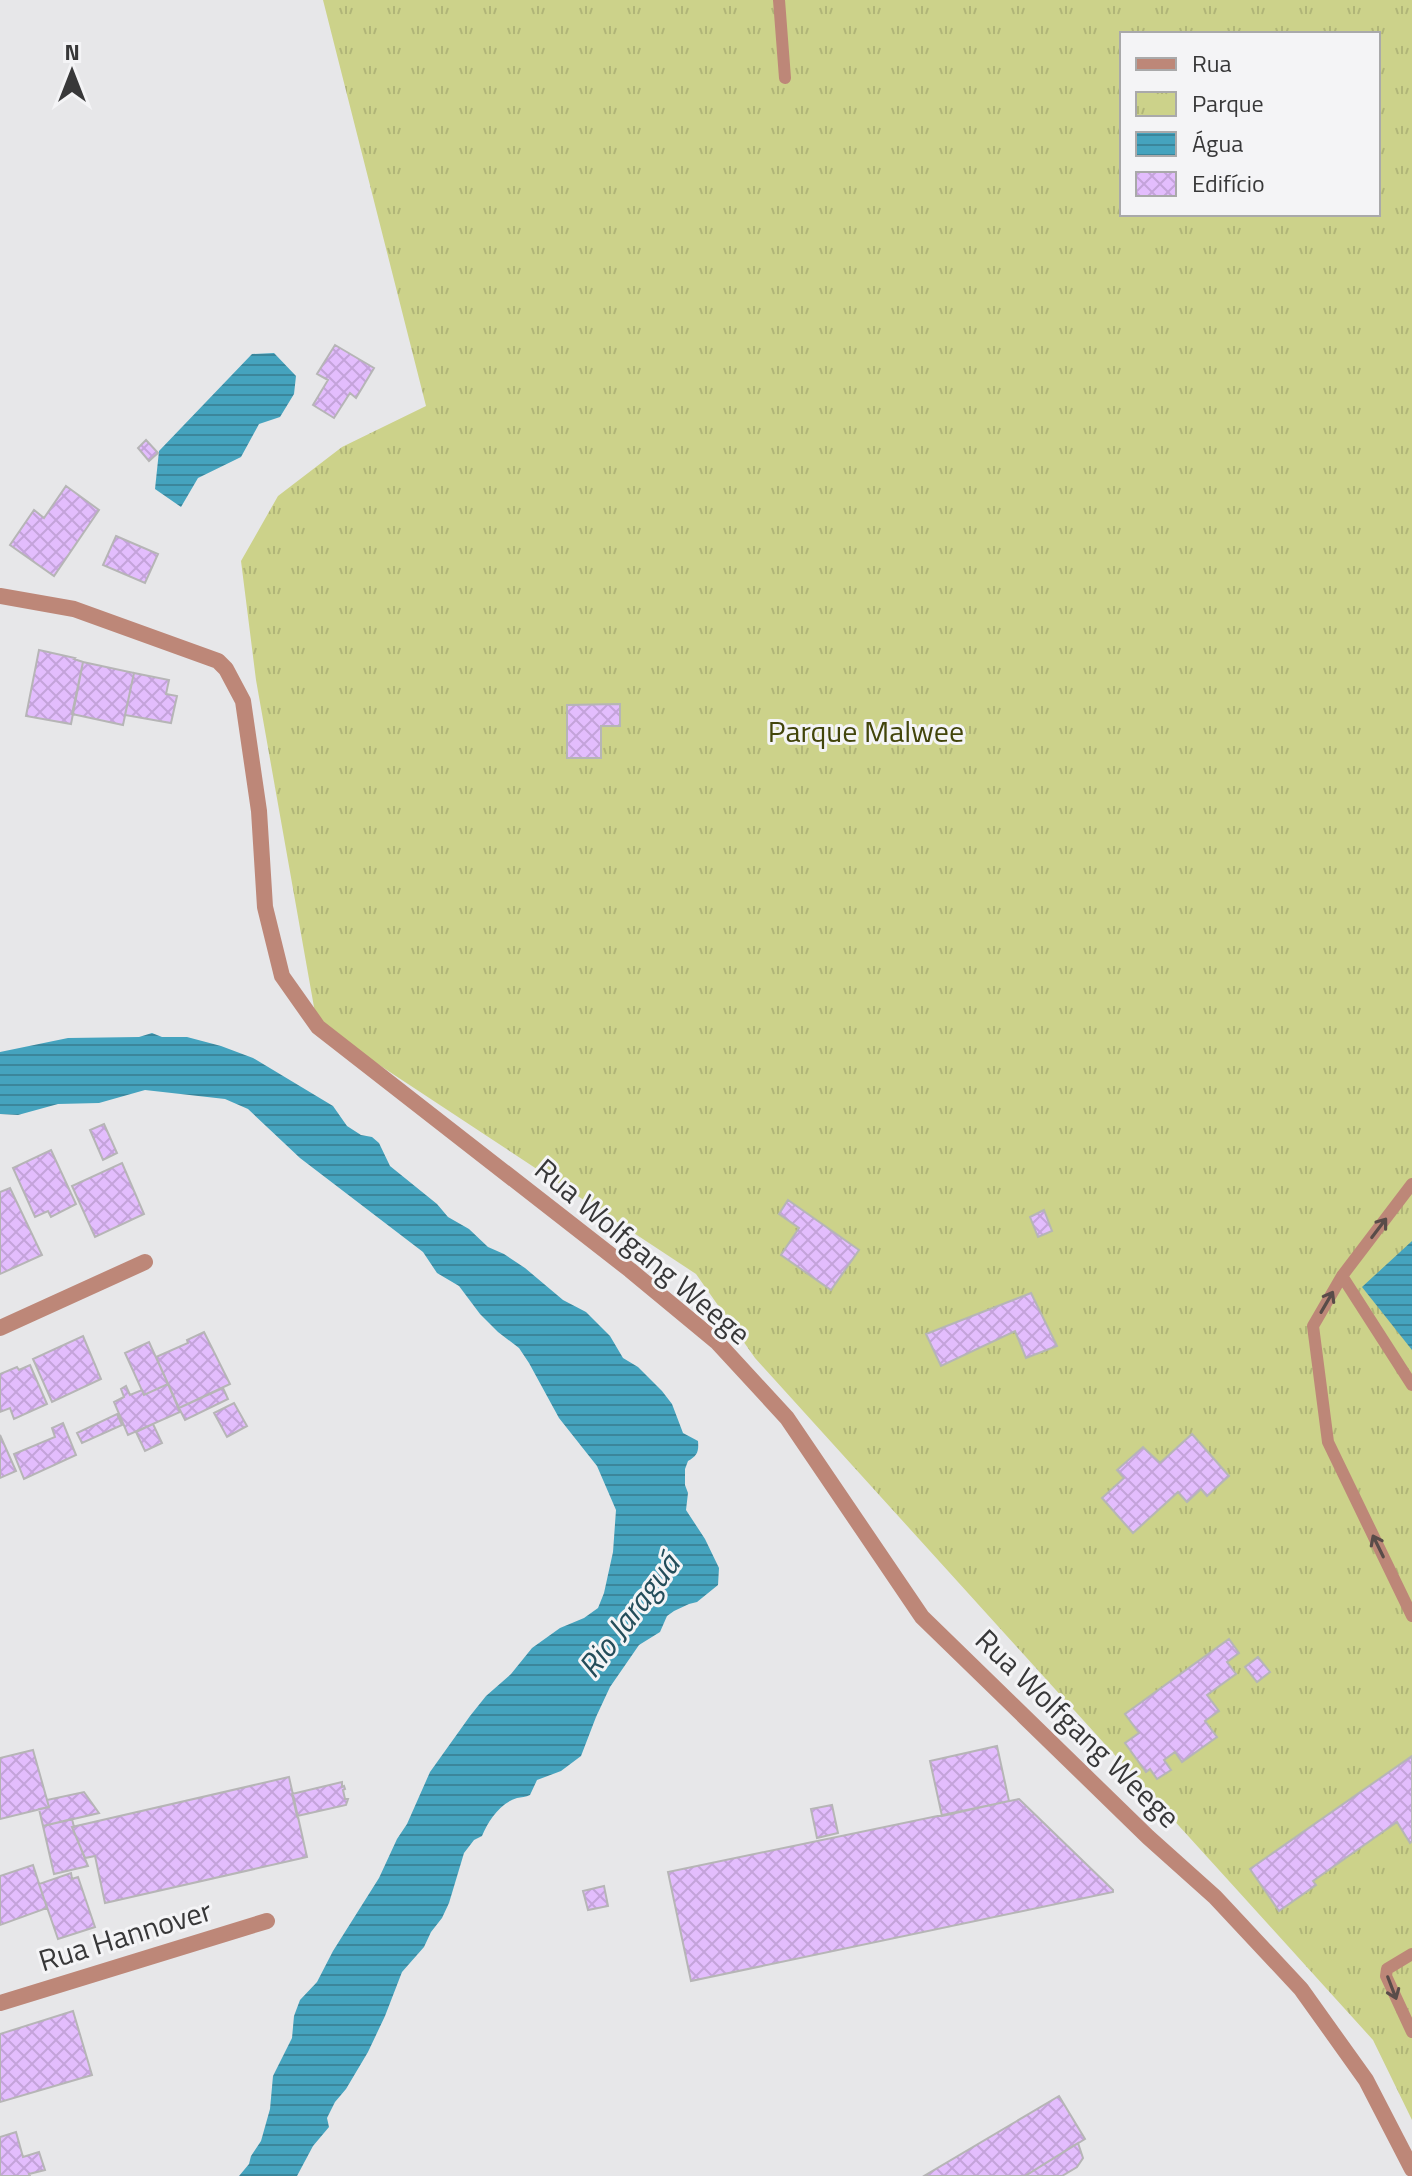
<svg xmlns="http://www.w3.org/2000/svg" width="1412" height="2176" viewBox="0 0 1412 2176" font-family="'Titillium Web',sans-serif">
<defs>
<pattern id="park-tufts" width="24" height="20" patternUnits="userSpaceOnUse" patternTransform="scale(2)"><rect width="24" height="20" fill="#ccd28a"/><path d="M3 7l-1-3M5 7V3M7 7l1-3M15 17l-1-3M17 17v-4M19 17l1-3" fill="none" stroke="#b0b578"/></pattern>
<pattern id="water-rules" width="6" height="5" patternUnits="userSpaceOnUse" patternTransform="scale(2)"><rect width="6" height="5" fill="#45a3be"/><path d="M0 2.5h6" fill="none" stroke="#3b869b"/></pattern>
<pattern id="building-cross-hatch" width="8" height="8" patternUnits="userSpaceOnUse" patternTransform="scale(2)"><rect width="8" height="8" fill="#e3bdfd"/><path d="M0 0l8 8M0 8l8-8" fill="none" stroke="#c4a3da"/></pattern>
</defs>
<rect width="100%" height="100%" fill="#e7e7e9"/>
<path fill="url(#park-tufts)" fill-rule="evenodd" d="M323,0H1412V2120L1373,2040L755,1358L696,1274L317,1024L256,680L241,561L278,496L342,447L426,406ZM1122,34H1378V214H1122Z"/>
<path fill="url(#water-rules)" d="M274,353L296,376L294,394L280,417L259,424L241,457L198,478L181,507L155,489L159,451L252,354Z
M152,1033L162,1037H187L221,1046L253,1058L333,1106L347,1126L361,1135L372,1137L379,1143L390,1166L437,1204L448,1217L469,1229L488,1247L504,1254L525,1268L563,1300L586,1312L610,1336L623,1358L638,1367L662,1391L672,1404L683,1433L698,1441C699,1452 697,1456 688,1461L685,1469V1485L688,1493L686,1510L705,1539L719,1568L718,1585L697,1602L689,1604L674,1611L667,1616L660,1632L639,1645L610,1687L596,1717L581,1756L561,1771L537,1780L530,1795C526,1797 521,1797 517,1798C500,1803 488,1821 482,1836L474,1840L464,1853L449,1903L442,1918L431,1932L424,1947L402,1972L385,2016L368,2052L346,2089L335,2102L327,2118L329,2127L313,2146L297,2176H239L249,2164L251,2156L261,2141L270,2109L273,2076L292,2038L294,2016L300,2000L317,1982L333,1951L379,1878L397,1839L407,1824L430,1772L470,1716L486,1696L511,1674L532,1648L560,1628L584,1618L598,1608L604,1593L613,1552L616,1510L597,1466L559,1418L529,1363L519,1348L498,1332L480,1314L459,1286L437,1273L423,1252L300,1158L248,1109L225,1099L145,1090L99,1103L58,1104L18,1115L0,1114V1052L68,1038L139,1037Z
M1412,1241V1350L1362,1287Z"/>
<path fill="url(#building-cross-hatch)" stroke="#b6b5b6" stroke-width="2" d="M335,345L374,368L356,398L350,393L334,418L313,405L328,380L317,374Z
M146,440L158,453L149,461L138,448Z
M66,486L99,510L54,576L10,545L34,510L44,518Z
M116,536L158,554L145,583L103,565Z
M39,650L75,658L74,659L83,662L71,724L26,716Z
M83,662L134,673L123,725L72,714Z
M134,673L169,680L166,694L177,696L171,723L125,715Z
M620,704V726H601V758H567V705Z
M104,1124L117,1153L103,1160L90,1130Z
M51,1150L76,1204L51,1217L48,1211L35,1217L13,1168Z
M122,1163L144,1214L95,1237L72,1186Z
M10,1188L42,1255L0,1274V1192Z
M788,1200L859,1250L831,1290L781,1255L799,1228L779,1214Z
M1044,1210L1052,1231L1038,1237L1030,1217Z
M1031,1293L1057,1346L1026,1358L1015,1331L941,1366L926,1334Z
M204,1332L230,1384L179,1408L156,1357L188,1343L187,1340Z
M83,1336L101,1379L52,1402L33,1359Z
M149,1342L168,1384L144,1395L125,1353Z
M30,1365L47,1404L14,1419L10,1408L0,1412V1374L17,1367L19,1370Z
M168,1384L180,1412L128,1435L114,1402L124,1397L121,1389L126,1386L130,1395L142,1390L144,1395Z
M223,1388L228,1399L185,1420L179,1408Z
M234,1403L247,1426L227,1437L214,1413Z
M117,1414L122,1425L82,1443L77,1433Z
M63,1423L76,1455L24,1479L14,1454L55,1437L52,1428Z
M153,1424L162,1443L145,1451L136,1432Z
M1192,1434L1229,1476L1207,1496L1201,1489L1187,1502L1178,1492L1133,1533L1102,1498L1124,1478L1117,1470L1143,1447L1160,1463Z
M0,1435L16,1471L0,1478Z
M1229,1639L1239,1653L1227,1662L1236,1674L1207,1695L1219,1711L1205,1721L1217,1737L1182,1762L1175,1752L1164,1760L1171,1770L1157,1779L1150,1769L1146,1772L1125,1743L1139,1733L1125,1714Z
M1258,1657L1270,1672L1257,1682L1245,1667Z
M997,1746L1009,1801L942,1816L930,1761Z
M33,1750L49,1807L0,1819V1758Z
M1412,1756V1841L1410,1843L1397,1822L1313,1881L1316,1885L1279,1911L1250,1869Z
M289,1777L307,1857L105,1903L95,1856L85,1858L72,1827Z
M342,1782V1787L344,1786L345,1789L343,1790L345,1799H348L346,1805L297,1816L292,1794Z
M84,1792L99,1813L43,1826L39,1809L49,1807L47,1800Z
M1019,1799L1113,1890V1892L691,1981L668,1872Z
M832,1805L838,1833L817,1838L811,1809Z
M72,1819L74,1827H72L88,1866L54,1874L43,1826Z
M33,1865L47,1908L0,1925V1876Z
M71,1873L72,1879L78,1877L95,1927L58,1939L39,1884Z
M604,1886L608,1906L588,1910L583,1891Z
M73,2011L92,2075L0,2102V2034Z
M1059,2096L1085,2139L1025,2176H924Z
M16,2132L23,2157L39,2152L45,2170L29,2174L30,2176H0V2137Z
M1078,2143L1083,2158L1077,2167L1062,2176H1025Z"/>
<g fill="none" stroke-linecap="round" stroke-linejoin="round">
<path stroke="#bd8778" stroke-width="12" d="M779,0L785,78
M1412,1184L1342,1276L1412,1385
M1342,1276L1313,1326L1328,1442L1412,1616
M1412,1954L1387,1969L1386,1976L1412,2032"/>
<path stroke="#bd8778" stroke-width="16" d="M0,1328L145,1262
M0,2003L267,1921"/>
<path stroke="#bd8778" stroke-width="16" d="M0,596L74,609L218,661L226,669L243,701L259,811L265,907L282,976L318,1027L630,1270L717,1342L787,1418L922,1617L1148,1837L1215,1897L1301,1989L1366,2080L1412,2169"/>
</g>
<defs><path id="oneway-shaft" d="M-6 0H5M1.5-3L5.5 0L1.5 3" fill="none" stroke-width="1.6" stroke-linecap="round" stroke-linejoin="round" transform="scale(2)"/></defs>
<g stroke="#594c49">
<use href="#oneway-shaft" transform="translate(1379 1228) rotate(-53)"/>
<use href="#oneway-shaft" transform="translate(1327 1302) rotate(-60)"/>
<use href="#oneway-shaft" transform="translate(1378 1546) rotate(-116)"/>
<use href="#oneway-shaft" transform="translate(1392 1988) rotate(69)"/>
</g>
<g text-anchor="middle" dominant-baseline="central" stroke-width="6" stroke-linejoin="round" paint-order="stroke">
<g font-size="30" fill="#42450b" stroke="#f4f4f6">
<text x="866" y="731">Parque Malwee</text>
</g>
<g font-size="30" fill="#383839" stroke="#f4f4f6">
<text transform="translate(643 1251) rotate(40)">Rua Wolfgang Weege</text>
<text transform="translate(1078 1728) rotate(44)">Rua Wolfgang Weege</text>
<text transform="translate(125 1935) rotate(-17)">Rua Hannover</text>
</g>
<g font-size="32" font-style="italic" fill="#244d5a" stroke="#f4f4f6">
<text transform="translate(628 1615) rotate(-53)">Rio Jaraguá</text>
</g>
</g>
<rect x="1120" y="32" width="260" height="184" fill="#f4f4f6" stroke="#a9a9aa" stroke-width="2"/>
<rect x="1136" y="58" width="40" height="12" fill="#bd8778" stroke="#a9a9aa" stroke-width="2"/>
<text x="1192" y="72" font-size="24" fill="#383839">Rua</text>
<rect x="1136" y="92" width="40" height="24" fill="url(#park-tufts)" stroke="#a9a9aa" stroke-width="2"/>
<text x="1192" y="112" font-size="24" fill="#383839">Parque</text>
<rect x="1136" y="132" width="40" height="24" fill="url(#water-rules)" stroke="#a9a9aa" stroke-width="2"/>
<text x="1192" y="152" font-size="24" fill="#383839">Água</text>
<rect x="1136" y="172" width="40" height="24" fill="url(#building-cross-hatch)" stroke="#a9a9aa" stroke-width="2"/>
<text x="1192" y="192" font-size="24" fill="#383839">Edifício</text>
<g transform="translate(72 72)" stroke="#f4f4f6" stroke-width="6" paint-order="stroke">
<path d="M0-6L14 30L0 20L-14 30Z" fill="#383839"/>
<text y="-12" font-size="22" font-weight="bold" text-anchor="middle" fill="#383839">N</text>
</g>
</svg>
